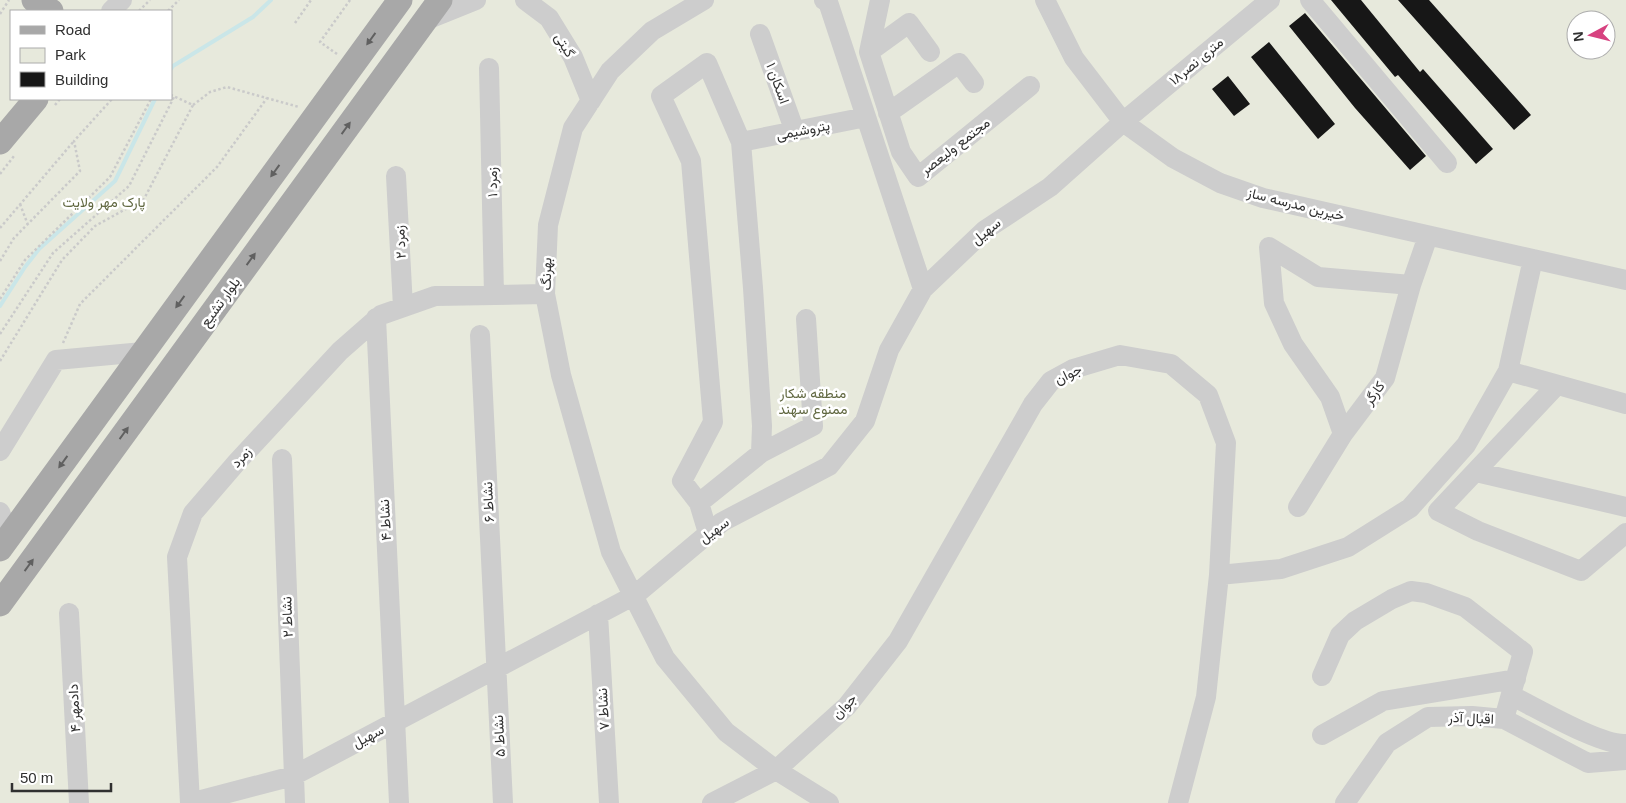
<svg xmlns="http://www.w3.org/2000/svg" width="1626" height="803" viewBox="0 0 1626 803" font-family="Helvetica,Vazirmatn,sans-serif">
<rect width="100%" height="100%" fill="#fff"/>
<path fill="#e7e9dc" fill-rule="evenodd" d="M0,0H1626V803H0ZM11,11H171V99H11ZM1576,20H1606V50H1576Z"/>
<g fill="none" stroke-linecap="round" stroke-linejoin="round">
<path stroke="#cae6e8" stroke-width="4" d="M171,69L173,66L253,17L271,0
M0,306L25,267L39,249L115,181L155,99"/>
</g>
<path fill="#171717" d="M1331,0H1361L1420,72L1423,69L1493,149L1476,164L1398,75L1395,77Z
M1398,0H1429L1531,115L1514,130Z
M1305,13L1426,156L1410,170L1355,108L1289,26Z
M1269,42L1335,124L1318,139L1251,57Z
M1228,76L1250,104L1234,116L1212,89Z"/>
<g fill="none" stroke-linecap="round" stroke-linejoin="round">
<path stroke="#cacaca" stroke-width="2.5" stroke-dasharray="2.5 2.5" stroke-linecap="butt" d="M139,11L150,0
M168,11L179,0
M0,14L9,0
M295,23L311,0
M337,54L320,42L350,0
M55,105L60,99
M193,105L210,92L227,87L299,107
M0,174L14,156
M20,204L28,225
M0,228L74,141
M0,261L14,238L80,171L74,141L112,99
M0,299L25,260L110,177L151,99
M0,334L53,253L129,186L174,97
M63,343L80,304L217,167L267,98
M0,361L62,260L95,226L144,199L193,105L171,95"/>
<path stroke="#cdcdcd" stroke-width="20" d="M525,0L549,18L573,57L591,101
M704,0L652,31L610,71L573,128L548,225L545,294L561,375L611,552L665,658L726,732L776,770L829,803
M824,0L828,2L923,289
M880,0L869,52L901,152L918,177L1030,86
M1045,0L1074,58L1123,122L1173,158L1220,183L1263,198L1626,280
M1310,0L1447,163
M111,11L122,0
M424,21L476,0
M760,34L795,132
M869,52L909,23L930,52
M489,68L494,295
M888,113L959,63L974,83
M741,142L866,117
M396,176L403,307
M376,318L399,803
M480,335L503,803
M1508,371L1626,404
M1557,385L1438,511L1478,531L1581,571L1626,533
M1343,434L1330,397L1293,344L1274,303L1269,247L1318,277L1411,285
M0,451L56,360L143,352
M761,453L813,426L806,319
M282,459L295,803
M1476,472L1626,507
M699,503L761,453L762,426L753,288L741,142L707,63L661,96L691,161L713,422L682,481L699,503L708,533
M1298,507L1343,434L1385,378L1411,285L1428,236
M0,512L9,537
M1219,575L1281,569L1348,547L1410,508L1466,445L1508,371L1533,259
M69,613L79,803
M598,614L609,803
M1322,676L1340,635L1355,621L1392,599L1411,591L1426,593L1465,607L1523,652L1504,719
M1512,696C1537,708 1601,746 1626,744
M1322,735L1383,701L1516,679
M190,803L293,776L635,595L722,522L829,466L865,421L889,350L923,289L985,230L1050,187L1123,122L1270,0
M190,803L177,557L193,513L237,462L340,351L381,315L435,296L545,294
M712,803L776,770L847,706L898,641L1033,404L1051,381L1073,369L1120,355L1171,364L1208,395L1226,443L1219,575L1206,697L1178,803
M1345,803L1387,743L1428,717L1472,716L1504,719L1588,763L1626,760"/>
<path stroke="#a8a8a8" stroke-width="25" d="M34,0L51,11
M0,142L36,99
M0,549L400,0
M0,604L440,0"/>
</g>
<defs><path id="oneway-solid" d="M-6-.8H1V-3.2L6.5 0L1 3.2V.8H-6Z" transform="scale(1.25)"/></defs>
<g fill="#606060">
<use href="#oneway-solid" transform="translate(371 39) rotate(126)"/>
<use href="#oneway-solid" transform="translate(346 128) rotate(-54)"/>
<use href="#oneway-solid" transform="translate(275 171) rotate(126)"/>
<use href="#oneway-solid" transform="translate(251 259) rotate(-54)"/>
<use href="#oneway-solid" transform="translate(180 302) rotate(126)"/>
<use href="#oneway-solid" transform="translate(124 433) rotate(-54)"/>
<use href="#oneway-solid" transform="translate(63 462) rotate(126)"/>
<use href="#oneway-solid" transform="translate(29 565) rotate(-54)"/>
</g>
<g text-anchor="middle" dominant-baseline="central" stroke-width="5" stroke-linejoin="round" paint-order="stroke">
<g font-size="14" fill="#303030" stroke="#fff">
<text transform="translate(565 45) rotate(60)">گیتی</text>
<text transform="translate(1196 61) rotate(-40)">۱۸متری نصر</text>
<text transform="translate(778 83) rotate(70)">اسکان ۱</text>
<text transform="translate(803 130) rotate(-11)">پتروشیمی</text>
<text transform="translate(955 146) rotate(-38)">مجتمع ولیعصر</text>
<text transform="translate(492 182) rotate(-91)">زمرد ۱</text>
<text transform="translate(1296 204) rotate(14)">خیرین مدرسه ساز</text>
<text transform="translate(986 231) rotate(-39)">سهیل</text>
<text transform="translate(400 242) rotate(-93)">زمرد ۲</text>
<text transform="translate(546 274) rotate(-89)">بهرنگ</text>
<text transform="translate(220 302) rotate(-54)">بلوار تشیع</text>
<text transform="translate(1068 374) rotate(-26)">جوان</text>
<text transform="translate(1374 393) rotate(-54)">کارگر</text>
<text transform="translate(241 457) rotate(-48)">زمرد</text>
<text transform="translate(488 502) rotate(-93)">نشاط ۶</text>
<text transform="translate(385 520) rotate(-93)">نشاط ۴</text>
<text transform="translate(714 530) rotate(-36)">سهیل</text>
<text transform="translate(287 617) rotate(-92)">نشاط ۲</text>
<text transform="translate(844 706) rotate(-47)">جوان</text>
<text transform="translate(74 708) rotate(-93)">دادمهر ۴</text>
<text transform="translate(603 709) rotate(-93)">نشاط ۷</text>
<text transform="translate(1471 718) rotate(2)">اقبال آذر</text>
<text transform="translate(368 736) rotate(-28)">سهیل</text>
<text transform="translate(499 736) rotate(-93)">نشاط ۵</text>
</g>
<g font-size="14" fill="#616841" stroke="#fff">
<text x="104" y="202">پارک مهر ولایت</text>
<text x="813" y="393">منطقه شکار<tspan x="813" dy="16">ممنوع سهند</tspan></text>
</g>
</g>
<rect x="10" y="10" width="162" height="90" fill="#ffffff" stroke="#acacac"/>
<rect x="20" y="26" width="25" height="8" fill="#a8a8a8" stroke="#acacac"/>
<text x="55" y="35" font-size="15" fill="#303030">Road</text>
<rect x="20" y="48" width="25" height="15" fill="#e7e9dc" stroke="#acacac"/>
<text x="55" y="60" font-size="15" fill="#303030">Park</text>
<rect x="20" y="72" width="25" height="15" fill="#171717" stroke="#acacac"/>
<text x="55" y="85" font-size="15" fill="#303030">Building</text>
<g transform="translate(1591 35) rotate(263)"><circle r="24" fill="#ffffff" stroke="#acacac"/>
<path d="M0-4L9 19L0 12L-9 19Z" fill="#d74280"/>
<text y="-8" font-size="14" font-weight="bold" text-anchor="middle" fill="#303030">N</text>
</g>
<path d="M12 783v8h99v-8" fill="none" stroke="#303030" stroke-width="2.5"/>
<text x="20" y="783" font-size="15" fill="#303030" stroke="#ffffff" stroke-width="4" paint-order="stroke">50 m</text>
</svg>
